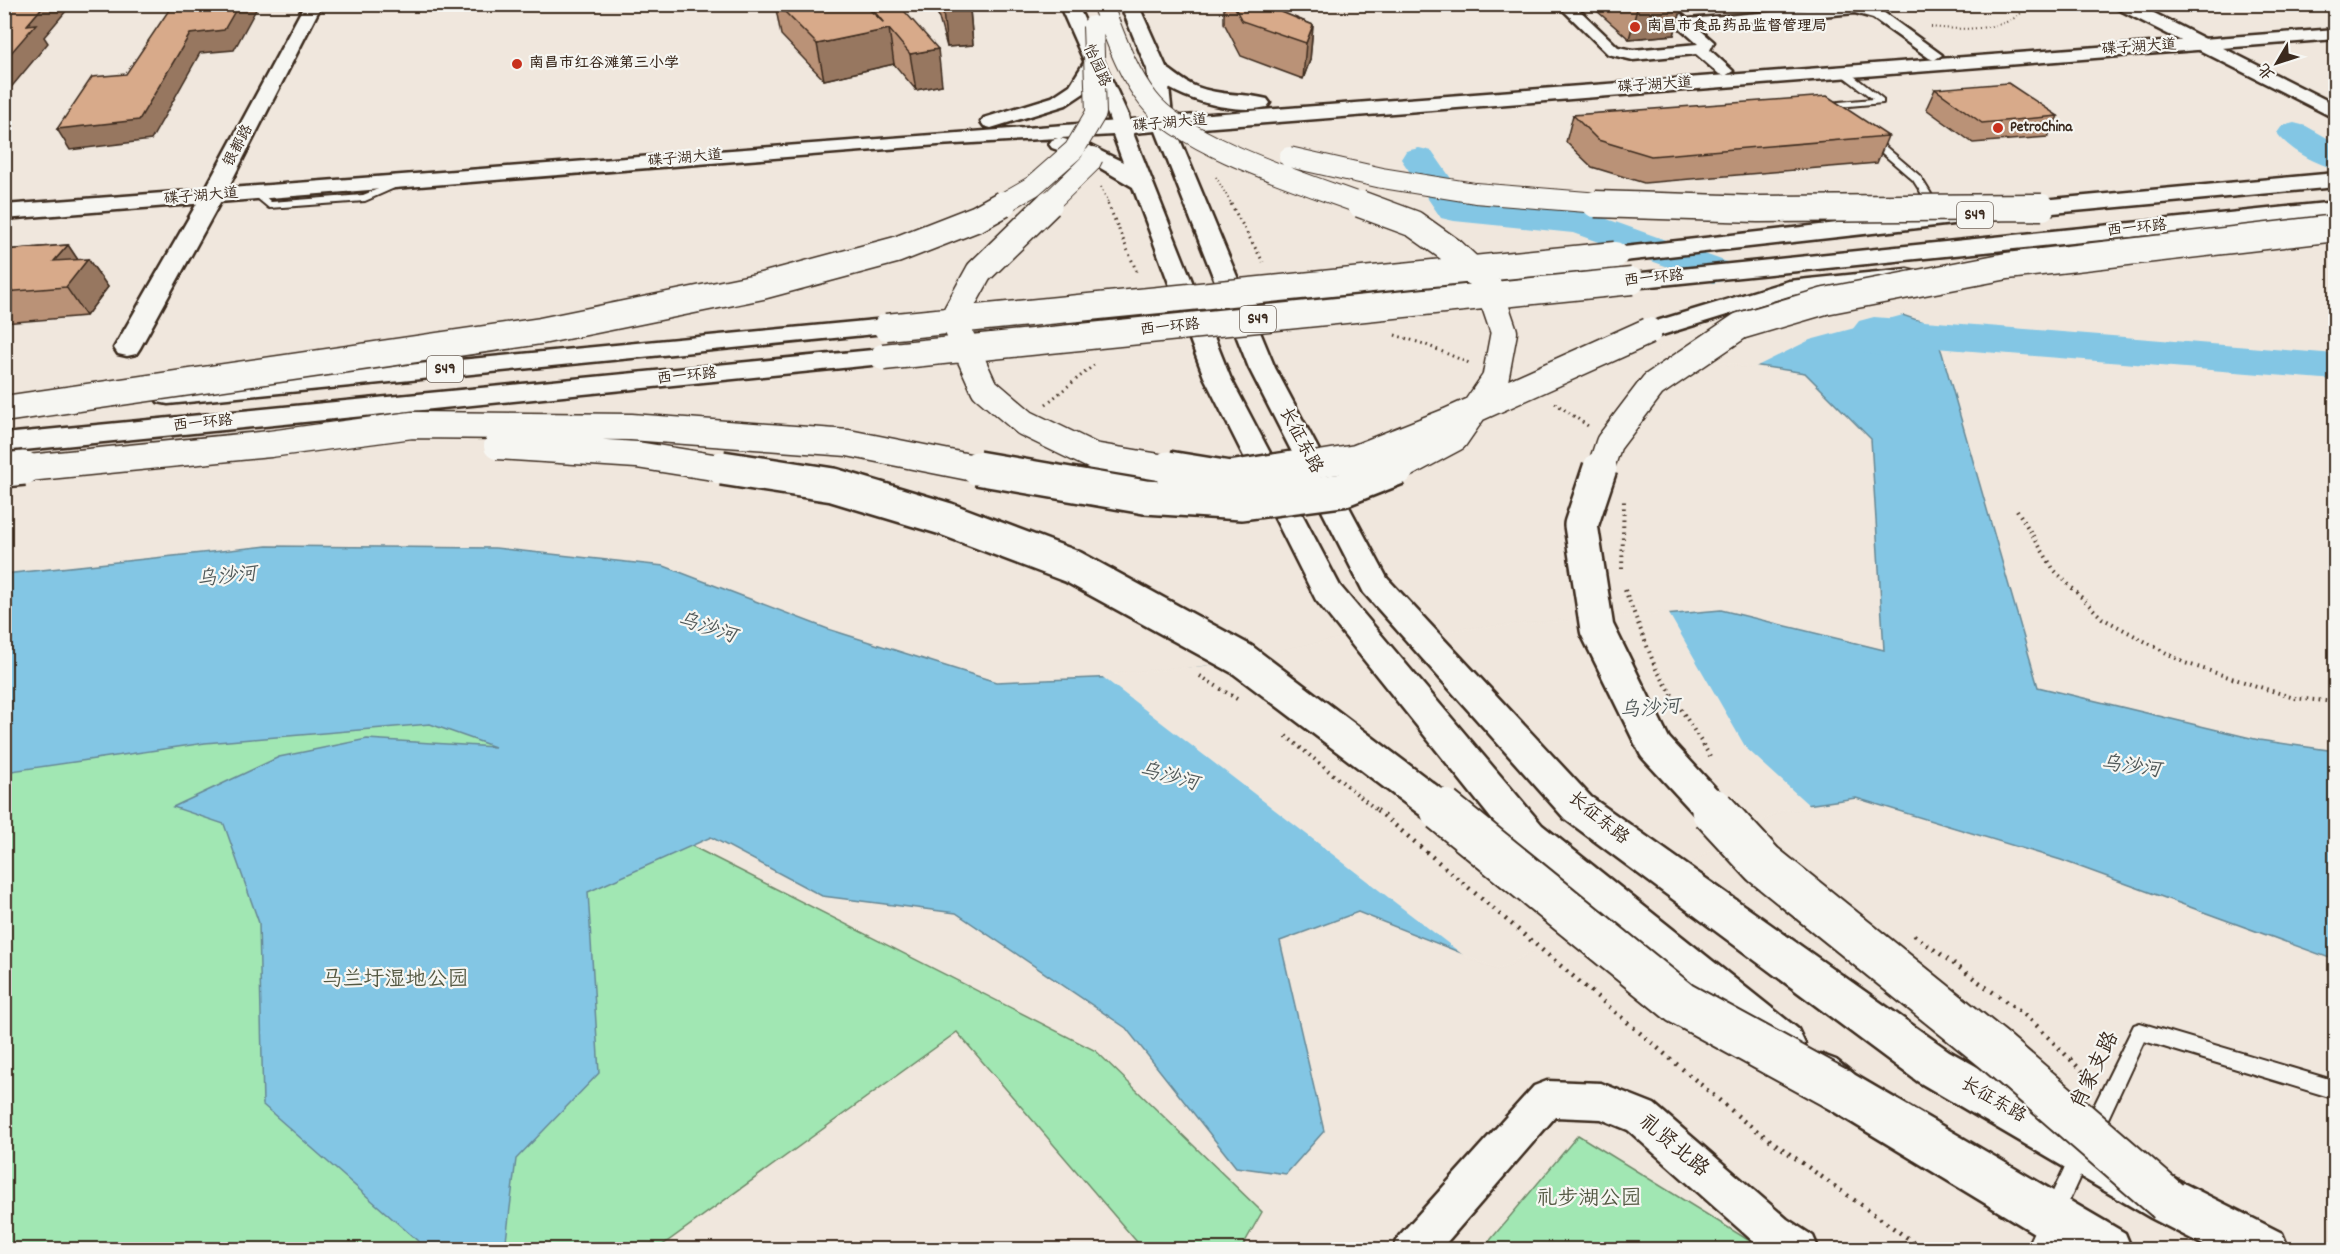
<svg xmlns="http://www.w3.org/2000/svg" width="2340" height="1254" viewBox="0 0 2340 1254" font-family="Dekko,'LXGW WenKai TC',sans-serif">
<rect width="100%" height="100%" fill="#f0e7dd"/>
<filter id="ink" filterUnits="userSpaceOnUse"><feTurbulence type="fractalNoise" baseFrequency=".0167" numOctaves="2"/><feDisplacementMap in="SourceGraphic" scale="12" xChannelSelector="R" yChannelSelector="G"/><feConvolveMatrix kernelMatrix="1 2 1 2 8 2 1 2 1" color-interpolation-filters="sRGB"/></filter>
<g filter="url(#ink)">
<path fill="#a1e7b3" stroke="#6e8868" stroke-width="1.5" d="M473,712L674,837L1096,1051L1262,1212L1241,1249H1143L957,1032L657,1249L5,1250V744Z
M1578,1135L1763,1249L1482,1250Z"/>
<path fill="#83c6e4" stroke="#668895" stroke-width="1.5" d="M1666,235L1932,325L1942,353L2038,687L2259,740L2335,751V960L2061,860L1856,798L1778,809L1499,968L1358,912L1280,941L1324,1131L1286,1174L1236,1167L1126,1028L956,913L822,896L711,837L588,892L599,1073L516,1159L505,1249H427L263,1105L259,923L224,824L173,807L279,757L367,739L495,747L430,724L205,743L5,772L4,574L267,546L495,548L664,566L828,629L996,682L1120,677L1516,628L1721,610L1884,650L1871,439L1805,373L1662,351Z"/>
<path fill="#f0e7dd" d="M1667,232L1907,314L1810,340L1753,368L1662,354L1659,351L1663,234Z
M1668,612L1746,748L1811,807L1779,812L1500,970L1467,958L1100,675L1204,666L1338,639Z"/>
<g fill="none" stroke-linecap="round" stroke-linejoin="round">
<path fill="#83c6e4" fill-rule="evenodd" d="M2294,123L2306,126L2336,143V169C2316,164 2288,149 2277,133L2282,126Z
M1419,148L1432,151L1466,200L1579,210L1593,214L1727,262L1733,271L1727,280L1713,283L1573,233L1454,221L1441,218L1401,159L1406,151Z
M1874,317L2336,354V380L1898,345L1893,352L1878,356L1863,352L1856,343L1852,330L1859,321Z"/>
<defs>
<path id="service" d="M1839,69H1845L1883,99V103L1838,107L1841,111L1834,113L1827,105L1828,103L1873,99L1839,73Z
M1867,136H1873L1920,176L1933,197L1931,199H1925L1913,180L1867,140Z
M401,180L408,182L365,201L269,208L251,193L259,191L271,202L363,195Z
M2140,1023L2336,1081V1099L2144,1041L2100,1136L2093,1138L2086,1136L2084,1129L2086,1122L2134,1025Z
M2080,1148L2087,1150L2089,1157L2046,1250H2025L2073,1150Z"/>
<path id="minor" d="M1557,4H1573L1618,47L1633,50L1698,44L1653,4H1669L1687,19L1855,5L1883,12L1942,55L1934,60L1929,58L1873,18L1855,13L1697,27L1714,42L1710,50L1733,71L1725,76L1719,74L1696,54L1633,60L1608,54Z
M1547,1081L1601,1083L1654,1104L1787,1219L1813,1236L1819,1250H1763L1628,1130L1601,1119L1555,1117L1440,1250H1393L1399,1236L1534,1086Z"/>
<path id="tertiary" d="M305,4H322L229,186L140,348L136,354L127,356L118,354L114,348L207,186Z
M2114,4H2136L2336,105V119L2116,8Z"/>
<path id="secondary" d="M2336,29V39L1176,130L1275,368L1387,578L1591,797L1949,1051L2185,1184L2282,1233L2289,1250H2213L2151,1218L1917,1081L1565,819L1364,593L1249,368L1156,131L1133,133L1230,377L1340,586L1542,825L1798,1029L1805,1044L1798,1059L1783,1065L1768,1059L1514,847L1316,600L1204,377L1133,187L1085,159L1052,148L1049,144L1052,140L1058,138L938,145L4,219V205ZM1113,135L1123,162L1090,146L1060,138Z
M1094,56L1101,58L1103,62L1084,93L1066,105L991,128L984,126L981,122L984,118L1052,97L1070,85L1087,58Z
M1157,63C1170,67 1182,82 1197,87C1220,96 1244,93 1267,99L1270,103L1267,107C1234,115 1167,98 1147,69L1150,65Z
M1820,1054L1836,1060L1855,1075L2125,1233L2132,1250H2062L1823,1105L1804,1090L1798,1075L1804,1060Z"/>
<path id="primary" d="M1059,4H1077L1128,115L1131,128L1128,132L1121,134L1114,132L1108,115Z
M1120,4H1138L1167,69L1173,124L1170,128H1156L1153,124L1147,69Z"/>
<path id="trunk" d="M2336,173V187L2042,214L1615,262L1607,260L1603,255L1607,250L1615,248L2042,200Z
M2336,202V216L1632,288L1623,286L1620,281L1623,276L1632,274Z
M1907,269L1916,271L1919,276L1916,281L1792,295L1649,339L1640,336L1636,331L1640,326L1789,281Z
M886,319L895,322L899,327L895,332L168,404L158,402L154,396L158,390L168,388Z
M883,349L892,351L896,357L892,363L4,452V434Z"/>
</defs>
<use href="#service" stroke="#3b2a1e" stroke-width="4"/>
<use href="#minor" stroke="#3b2a1e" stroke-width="5"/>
<use href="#tertiary" stroke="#3b2a1e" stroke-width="5"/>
<use href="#secondary" stroke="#3b2a1e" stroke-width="5"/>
<use href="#primary" stroke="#3b2a1e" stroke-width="5"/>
<use href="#trunk" stroke="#3b2a1e" stroke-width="5"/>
<path stroke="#3b2a1e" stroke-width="2" stroke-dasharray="1 3" stroke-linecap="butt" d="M1931,27C1958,30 2005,32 2024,10L2022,4
M1216,177L1232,205
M1101,187L1109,205"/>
<path stroke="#3b2a1e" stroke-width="3" stroke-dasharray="1.5 4" stroke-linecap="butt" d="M1108,204L1136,270L1135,274
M1231,204L1263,262
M1395,335L1424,344L1469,363
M1555,403L1588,426
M1046,404L1094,365"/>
<path stroke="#3b2a1e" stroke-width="4" stroke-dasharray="1.5 4.5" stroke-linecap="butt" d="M2017,510L2054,570L2102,618L2185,663L2294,698L2336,702
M1622,569L1624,501
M1625,590L1656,669L1710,756
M1200,676L1237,699
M1286,736L1379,812"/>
<path stroke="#3b2a1e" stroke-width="4.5" stroke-dasharray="2 6" stroke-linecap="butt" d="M1377,810L1745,1122L1924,1250
M1914,935L2030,1019L2091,1080"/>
<use href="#service" fill="#f6f6f2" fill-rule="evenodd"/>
<use href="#minor" fill="#f6f6f2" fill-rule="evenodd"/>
<use href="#tertiary" fill="#f6f6f2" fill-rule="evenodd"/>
<use href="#secondary" fill="#f6f6f2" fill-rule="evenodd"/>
<use href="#primary" fill="#f6f6f2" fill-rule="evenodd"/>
<use href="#trunk" fill="#f6f6f2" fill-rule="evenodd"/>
<defs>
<path id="trunk-bridge-far3" d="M1102,4C1115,36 1126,71 1148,99C1183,146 1308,184 1364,205
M1289,157L1382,178L1475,193L1624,205
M1000,205L1033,186L1074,150L1096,113L1093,26
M1047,205L1090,163L1093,157"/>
<path id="trunk-bridge-far2" d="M1049,204L979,272L953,319L984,388L1025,423L1093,456L1177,470
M1360,204L1414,224L1452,251L1488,285L1504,332L1495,380L1455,438L1395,470
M1595,204L1758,209L2042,207
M886,327L1615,255
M883,357L1632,281
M4,409L541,331L762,286L896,250L978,218L1003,204
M497,446L637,455L732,470
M8,470L270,444L412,425L631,427L848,443L984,470
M1283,470L1356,458L1449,421L1649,331
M1600,470L1609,443L1653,385L1740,326L1825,301L2007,266L2336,228"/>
<path id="trunk-bridge-far1" d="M722,468L833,485L946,519L1073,567L1243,660L1444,812
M977,468L1145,497L1242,503L1342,490L1398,468
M1168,468L1230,478L1293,468
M1600,468L1581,525L1597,629L1655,747L1715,812
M4,470L24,468"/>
<path id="trunk-bridge" d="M1442,810L1680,1003L1839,1090
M1713,810L1763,864L1995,1051L2168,1201"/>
</defs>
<use href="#trunk-bridge-far3" stroke="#3b2a1e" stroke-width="22" stroke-linecap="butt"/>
<use href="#trunk-bridge-far2" stroke="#3b2a1e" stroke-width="29" stroke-linecap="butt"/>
<use href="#trunk-bridge-far1" stroke="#3b2a1e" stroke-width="38" stroke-linecap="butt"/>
<use href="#trunk-bridge" stroke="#3b2a1e" stroke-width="47" stroke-linecap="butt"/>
<use href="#trunk-bridge-far3" stroke="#f6f6f2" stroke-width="20"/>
<use href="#trunk-bridge-far2" stroke="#f6f6f2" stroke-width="26"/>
<use href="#trunk-bridge-far1" stroke="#f6f6f2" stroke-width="33"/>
<use href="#trunk-bridge" stroke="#f6f6f2" stroke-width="43"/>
</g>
<path fill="#ba9277" stroke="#3b2a1e" stroke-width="1.5" d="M775,4H898L942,85L916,90L894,64L824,80L781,35Z
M935,4H968L970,10L973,45L947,47Z
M1224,4H1279V11L1313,25L1310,60L1303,79L1241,56L1224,23Z
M1589,4H1683L1674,35L1629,39Z
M1935,89L2058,116L2048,137L1973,143L1926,109Z
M1573,115L1888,136L1877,163L1644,183L1592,167L1566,142Z
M68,245L78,260L88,259L108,287L86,316L4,323V250Z"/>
<path fill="#977761" stroke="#3b2a1e" stroke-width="1.5" d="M45,4H72L44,37L48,43L4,96V61L27,25Z
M239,4H259L234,50L200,53L151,140L70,150L57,129L190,34Z
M1258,4H1279V11Z
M1683,4L1674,35L1629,39L1638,5Z
M970,10L973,45L947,47L943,12Z
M1313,25L1310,60L1303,79L1306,43Z
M889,29L894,64L824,80L817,44Z
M938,49L942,85L916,90L910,54Z
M68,245L82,266L88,259L108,287L86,316L66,287L54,261Z"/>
<path fill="#d8aa8a" stroke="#3b2a1e" stroke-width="1.5" d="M4,4H45L27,25L36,24L4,61Z
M173,4H239L224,30L190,34L139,120L57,129L92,77L126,74Z
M777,4H863L884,23L868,4H898L938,49L910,54L889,29L817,44Z
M940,4H968L970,10L943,12Z
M1233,4H1262L1313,25L1306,43L1242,21Z
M2008,83L2058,116L1982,123L1935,89Z
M1827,96L1888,136L1651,156L1598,140L1573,115Z
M68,245L54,261L88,259L66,287L4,292V250Z"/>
</g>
<g fill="#c8321e" stroke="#f6f6f2" stroke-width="2">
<circle cx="1635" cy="27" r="6"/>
<circle cx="517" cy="64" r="6"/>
<circle cx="1998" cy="128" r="6"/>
</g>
<g text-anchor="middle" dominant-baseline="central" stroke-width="4.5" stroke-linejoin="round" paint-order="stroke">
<g font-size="15" font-weight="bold" fill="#3b2a1e" stroke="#f6f6f2" text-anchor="start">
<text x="1647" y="27">南昌市食品药品监督管理局</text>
<text x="529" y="64">南昌市红谷滩第三小学</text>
<text x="2010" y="128">PetroChina</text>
</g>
<g font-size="15" fill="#3b2a1e" stroke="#f6f6f2">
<text transform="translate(2139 48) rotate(-4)">碟子湖大道</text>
<text transform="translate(1096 66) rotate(66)">怡园路</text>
<text transform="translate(1655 86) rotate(-4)">碟子湖大道</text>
<text transform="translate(1170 124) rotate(-5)">碟子湖大道</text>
<text transform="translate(239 146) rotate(-62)">银都路</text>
<text transform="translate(685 159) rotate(-5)">碟子湖大道</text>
<text transform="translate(201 197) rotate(-5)">碟子湖大道</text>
<text transform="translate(2137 229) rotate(-6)">西一环路</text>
<text transform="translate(1654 279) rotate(-6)">西一环路</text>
<text transform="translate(1170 328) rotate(-6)">西一环路</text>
<text transform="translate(687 377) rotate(-6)">西一环路</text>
<text transform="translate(203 424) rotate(-6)">西一环路</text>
</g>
<g fill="#f6f6f2" stroke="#73675e" stroke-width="1.5">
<rect x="1957" y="202" width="36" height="26" rx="4.5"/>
<rect x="1240" y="306" width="36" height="26" rx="4.5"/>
<rect x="427" y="356" width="36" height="26" rx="4.5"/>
</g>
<g font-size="16" font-weight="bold" fill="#3b2a1e">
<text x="1975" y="215">S49</text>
<text x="1258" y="319">S49</text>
<text x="445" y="369">S49</text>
</g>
<g font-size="18" fill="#3b2a1e" stroke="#f6f6f2">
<text transform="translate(1300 441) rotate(62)">长征东路</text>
<text transform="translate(1598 819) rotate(39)">长征东路</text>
<text transform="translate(1993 1101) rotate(30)">长征东路</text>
</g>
<g font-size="20" font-style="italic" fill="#515959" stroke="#f6f6f2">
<text transform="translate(227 578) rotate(-6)">乌沙河</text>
<text transform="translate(707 629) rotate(18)">乌沙河</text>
<text transform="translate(1650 710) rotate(-4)">乌沙河</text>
<text transform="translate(2131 768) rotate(8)">乌沙河</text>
<text transform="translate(1169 778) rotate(15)">乌沙河</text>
</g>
<g font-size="21" fill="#545943" stroke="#f6f6f2">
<text x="395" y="981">马兰圩湿地公园</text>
<text x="1589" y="1200">礼步湖公园</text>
</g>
<g font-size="21" fill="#3b2a1e" stroke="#f6f6f2">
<text transform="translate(2096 1071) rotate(-64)">肖家支路</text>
<text transform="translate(1673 1147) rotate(40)">礼贤北路</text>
</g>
</g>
<rect width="2340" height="1254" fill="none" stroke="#f6f6f2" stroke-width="24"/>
<rect x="12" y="12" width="2316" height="1230" fill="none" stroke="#3b2a1e" stroke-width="2" filter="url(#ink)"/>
<g transform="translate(2277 63) rotate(231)" stroke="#f6f6f2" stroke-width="4.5" paint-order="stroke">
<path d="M0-4.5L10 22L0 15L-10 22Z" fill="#3b2a1e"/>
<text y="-9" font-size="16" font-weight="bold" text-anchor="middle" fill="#3b2a1e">北</text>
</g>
</svg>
